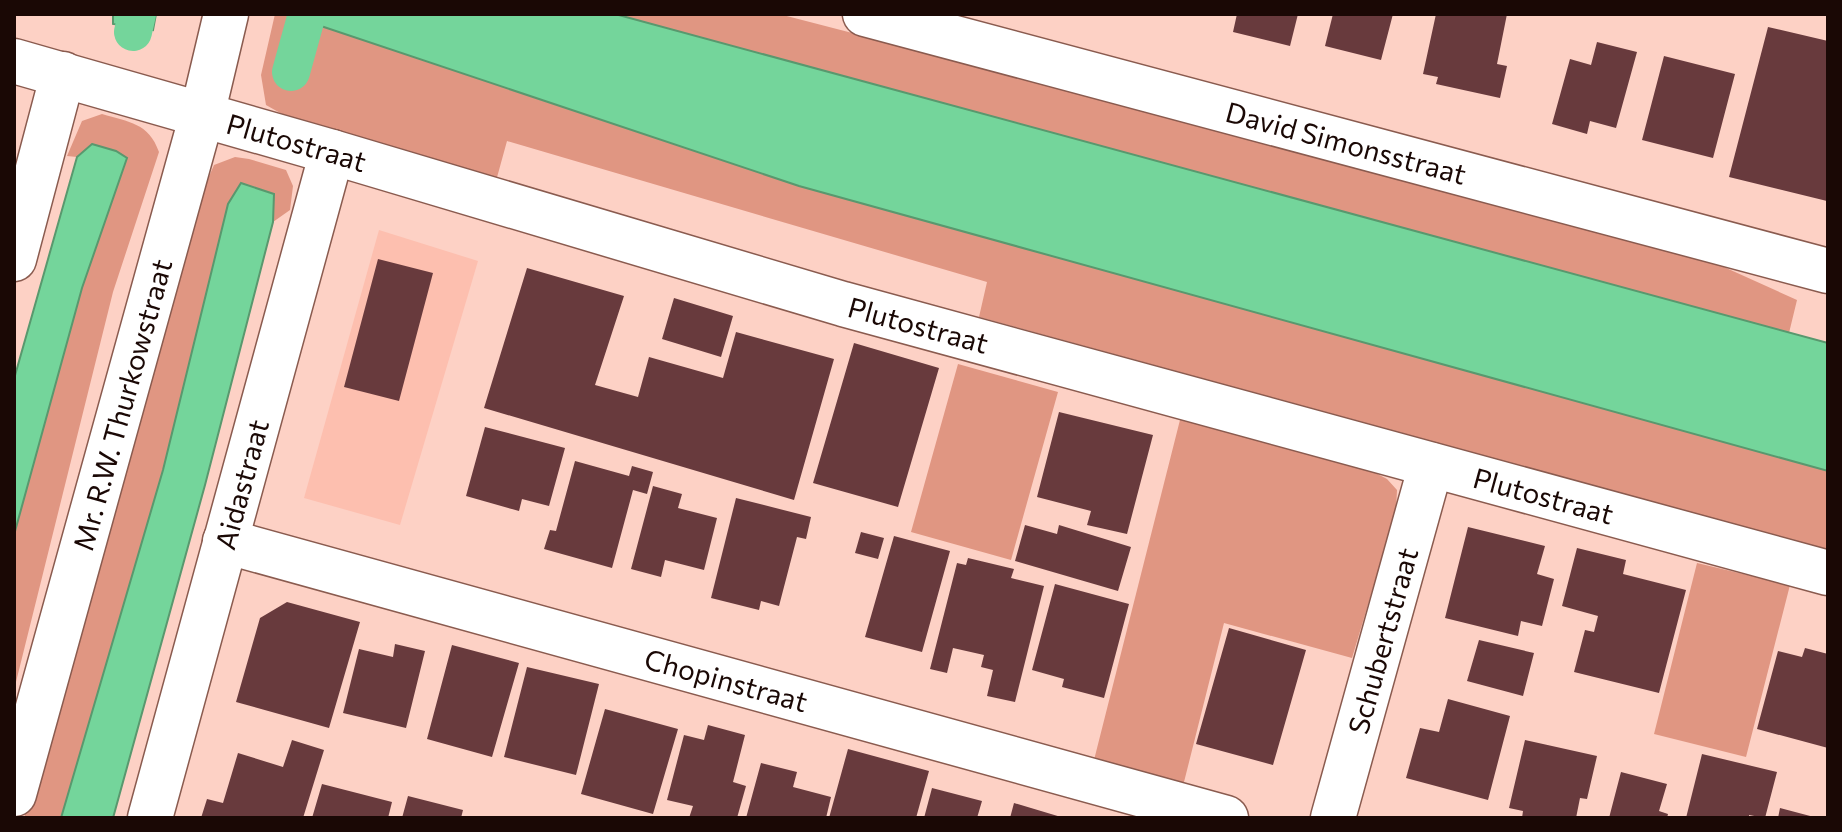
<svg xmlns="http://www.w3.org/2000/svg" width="1842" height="832" viewBox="0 0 1842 832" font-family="Commissioner,sans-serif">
<rect width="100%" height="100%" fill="#fdd1c5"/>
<path fill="#fdbfaf" d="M379,230L478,261L400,525L304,498Z"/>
<path fill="#e09682" d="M275,14H285L799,186L1828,471V550L979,317L987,282L507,141L496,181L298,123L266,105L261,75Z
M615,14H779L1684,249L1797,300L1789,333Z
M102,114C129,122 149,123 159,152L113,292L14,690V535L82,288L127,159L92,144L77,157L67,156L82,121Z
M235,157L249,159L286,170L293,186L290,210L273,222V194L228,204L163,470L61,818H24L123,460L204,188L214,165Z
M958,364L1058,392L1011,560L911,532Z
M1181,416L1370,470L1387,479L1397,490L1396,511L1352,658L1224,623L1183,786L1093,764Z
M1697,563L1790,585L1746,757L1654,734Z"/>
<path fill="#74d59b" stroke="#59986e" stroke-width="2" d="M113,14H156L153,30L113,24Z
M285,14H615L1828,343V471L799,186Z
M92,144L116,151L127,158L82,288L14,535V379L77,157Z
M241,183L274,194L273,222L205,485L113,818H61L163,470L228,204Z"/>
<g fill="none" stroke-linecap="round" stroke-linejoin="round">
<path stroke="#74d59b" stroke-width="38" d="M133,32L137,14
M291,72L307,14"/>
</g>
<path fill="#683a3d" d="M1237,14H1298L1290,46L1233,32Z
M1333,14H1393L1381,60L1325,46Z
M1436,14H1507L1497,64L1507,66L1500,98L1436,84L1438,77L1423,74Z
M1768,27L1828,41L1827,201L1729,177Z
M1597,42L1637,52L1616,128L1590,121L1587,134L1552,124L1570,59L1591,65Z
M1664,56L1735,74L1713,158L1642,140Z
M378,259L433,273L399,401L344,387Z
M527,268L624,296L595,385L638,397L649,357L723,378L736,332L834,359L794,500L484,408Z
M674,298L733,316L721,357L662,339Z
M854,343L939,368L898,507L813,483Z
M1059,412L1153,435L1127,534L1087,525L1091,511L1037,497Z
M485,427L565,448L549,506L522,499L519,511L466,496Z
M575,461L629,476L632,466L653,472L647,494L633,490L612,568L544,549L550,530L556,531Z
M653,486L682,494L678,508L717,518L704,570L665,560L661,577L631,569Z
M736,498L811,517L806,539L797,537L779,606L761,601L759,610L711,598Z
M1025,525L1057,534L1059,525L1131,547L1118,591L1015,561Z
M1468,527L1545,546L1537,574L1554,579L1542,626L1521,621L1518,636L1445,618Z
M861,532L884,538L878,559L855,553Z
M894,536L950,551L922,652L865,637Z
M1577,548L1626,560L1623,574L1686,590L1659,693L1574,672L1585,630L1594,632L1598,616L1562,606Z
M968,558L1014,569L1011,578L1044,586L1015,702L987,696L993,670L981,667L984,655L953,648L947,673L930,669L957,563L966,565Z
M1055,584L1129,604L1104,698L1062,687L1064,679L1032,670Z
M287,602L360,622L329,728L236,702L260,618Z
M1229,628L1306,650L1273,765L1196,744Z
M1479,640L1534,653L1523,696L1467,681Z
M395,644L425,651L406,728L343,713L359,649L393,657Z
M452,645L519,663L492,757L427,739Z
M1805,648L1828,654V748L1757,729L1778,651L1802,657Z
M527,667L599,684L576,775L504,757Z
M1448,699L1510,716L1488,800L1406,778L1420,728L1439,732Z
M605,709L678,729L653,814L581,794Z
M708,725L745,735L733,782L746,786L737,818H689L693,806L667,800L684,735L704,740Z
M292,740L324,750L303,818H201L207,799L223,803L238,753L283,767Z
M1525,740L1597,756L1587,799L1580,798L1576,818H1522L1523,811L1509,808Z
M848,749L929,771L916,818H829Z
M1702,754L1777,772L1765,818L1749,815V818H1686Z
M761,763L797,772L793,787L831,797L826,818H746Z
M1621,772L1667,784L1659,811L1668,814L1667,818H1609Z
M322,784L392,802L388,818H312Z
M932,788L982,801L977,818H924Z
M408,796L463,810L461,818H402Z
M1014,803L1061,817L1060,818H1010Z
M1780,808L1814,817V818H1778Z"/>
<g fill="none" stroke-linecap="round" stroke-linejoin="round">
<defs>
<g id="minor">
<path id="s1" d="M865,14L1828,271"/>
<path id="s2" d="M14,61L332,152L843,304L1828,573"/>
<path d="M14,259L63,74"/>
<path id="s3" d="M225,541L1226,818"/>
<path id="s4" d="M14,794L202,115L226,14"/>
<path id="s5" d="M150,818L332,152"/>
<path id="s6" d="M1333,818L1431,465"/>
</g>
</defs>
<use href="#minor" stroke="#8a5b4f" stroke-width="47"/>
<use href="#minor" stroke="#fff" stroke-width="44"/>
</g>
<g text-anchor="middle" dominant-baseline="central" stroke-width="8" stroke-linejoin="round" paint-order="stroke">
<g font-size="28" fill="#1a0805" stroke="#fdd1c5">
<text stroke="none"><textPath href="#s2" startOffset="294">Plutostraat</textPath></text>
<text stroke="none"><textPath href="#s1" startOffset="498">David Simonsstraat</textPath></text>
<text stroke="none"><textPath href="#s2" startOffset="942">Plutostraat</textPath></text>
<text stroke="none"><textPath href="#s4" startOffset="404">Mr. R.W. Thurkowstraat</textPath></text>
<text stroke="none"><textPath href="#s5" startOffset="346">Aidastraat</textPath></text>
<text stroke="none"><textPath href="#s2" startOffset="1590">Plutostraat</textPath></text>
<text stroke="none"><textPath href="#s6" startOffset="184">Schubertstraat</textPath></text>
<text stroke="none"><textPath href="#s3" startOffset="520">Chopinstraat</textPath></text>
</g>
</g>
<rect width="1842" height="832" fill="none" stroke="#1a0805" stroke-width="32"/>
</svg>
